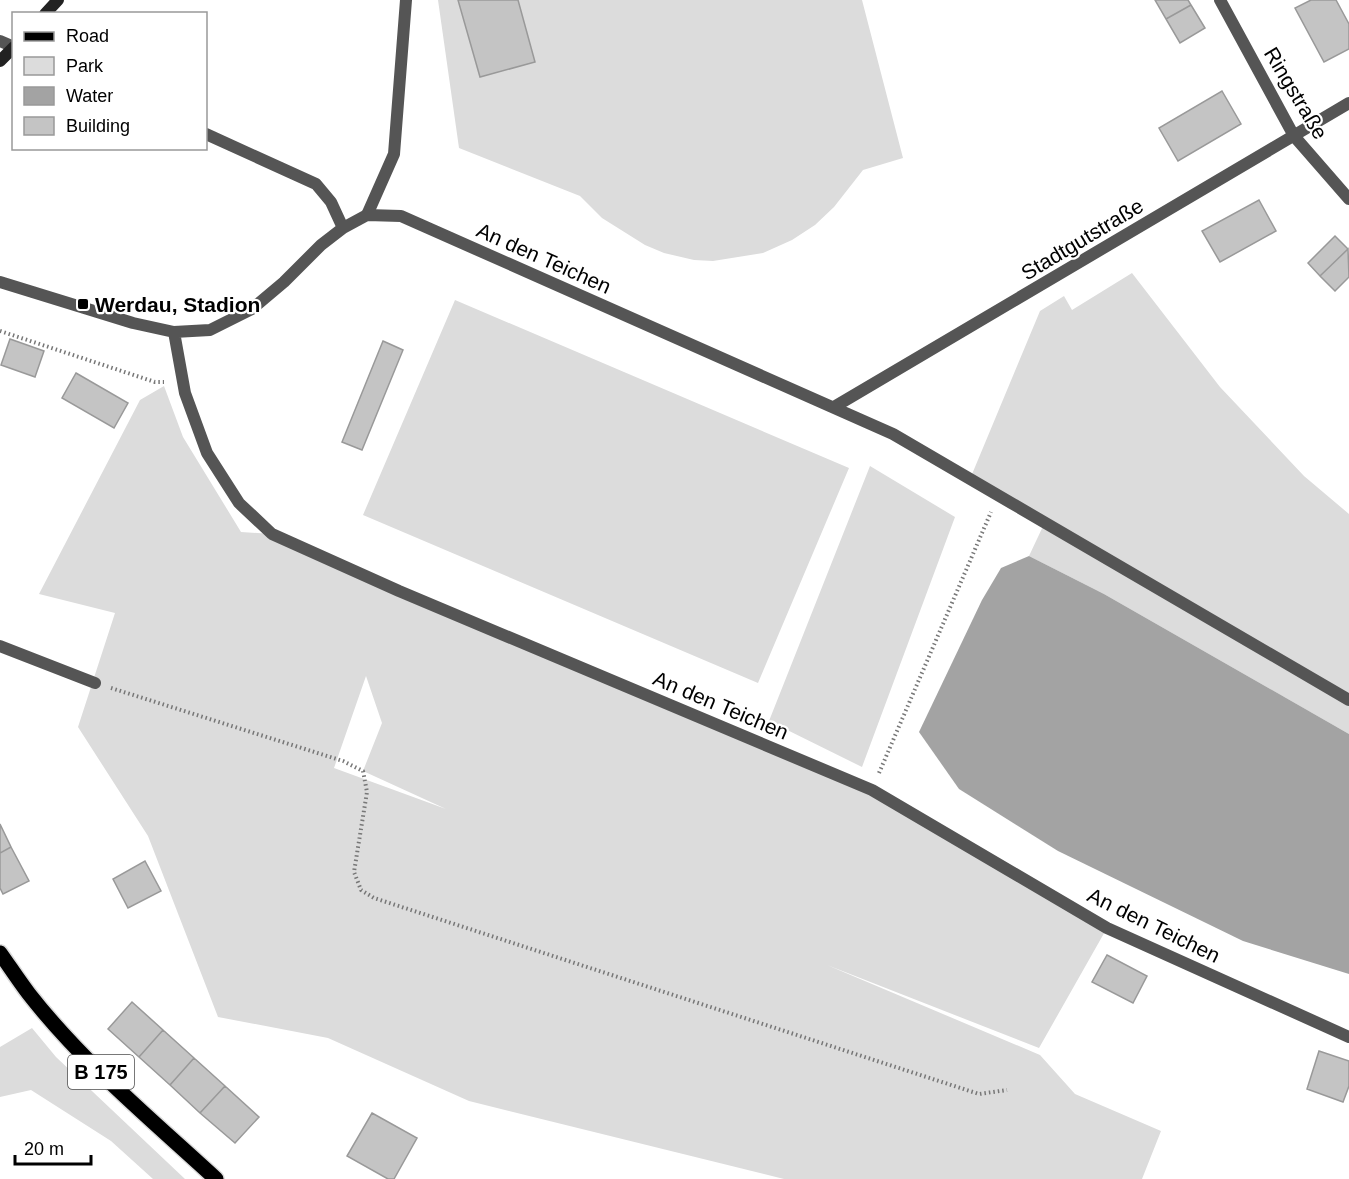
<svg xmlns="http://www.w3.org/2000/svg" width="1349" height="1179" viewBox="0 0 1349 1179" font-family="Arial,sans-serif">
<rect width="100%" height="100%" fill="#fff"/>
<path fill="#dcdcdc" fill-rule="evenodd" d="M438,0H862L903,158L863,170L834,207L815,225L792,240L763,253L713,261L694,260L664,253L645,245L602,218L580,196L459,148Z
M1132,273L1220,387L1304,476L1349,514V734L1104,594L1029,556L1045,522L970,479L1040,311L1064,296L1072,310Z
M455,300L849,468L758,683L363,515Z
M164,386L183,437L241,532L272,534L872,790L1107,928L1039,1048L827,965L1040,1055L1075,1094L1161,1131L1142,1179H784L469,1101L328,1038L218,1017L148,836L78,727L115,613L39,594L140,400ZM366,676L382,723L363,771L446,809L334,768Z
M870,466L955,517L862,767L769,721Z
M32,1028L56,1057L185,1179H153L111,1141L31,1090L0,1097V1047Z"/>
<path fill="#a3a3a3" d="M1029,556L1104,594L1349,734V974L1243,941L1058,851L959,789L919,732L982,600L1001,568Z"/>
<path fill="#c4c4c4" stroke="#999" stroke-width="1.5" d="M458,0H518L535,62L480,77Z
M1155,0H1188L1191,5L1166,19Z
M1311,0H1336L1349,24V49L1324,62L1295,8Z
M1191,5L1205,28L1180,43L1166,19Z
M1222,91L1241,124L1178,161L1159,128Z
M1259,200L1276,231L1220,262L1202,231Z
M1335,236L1348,249L1320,276L1308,263Z
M1348,249L1349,277L1335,291L1320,276Z
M10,339L44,351L35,377L1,365Z
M383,341L403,350L362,450L342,442Z
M76,373L128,403L114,428L62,398Z
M0,824L11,847L0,853Z
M11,847L29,881L3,894L0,888V853Z
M145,861L161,891L128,908L113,879Z
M1107,955L1147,976L1133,1003L1092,982Z
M132,1002L163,1030L139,1057L108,1029Z
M163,1030L194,1058L170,1085L139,1057Z
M1319,1051L1349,1061V1086L1343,1102L1307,1089Z
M194,1058L225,1086L200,1113L170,1085Z
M225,1086L259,1117L235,1143L200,1113Z
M372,1113L417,1138L394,1179H388L347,1156Z"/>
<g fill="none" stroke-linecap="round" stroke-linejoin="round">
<defs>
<path id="primary" d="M0,953C10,967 19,981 29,994C83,1063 152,1120 216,1179"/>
</defs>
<use href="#primary" stroke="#dbdbdb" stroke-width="18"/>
<path stroke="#777" stroke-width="4" stroke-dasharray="1.5 3" stroke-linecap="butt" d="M0,331L155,382H164
M111,688L343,761L363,771L367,792L354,872L361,890L374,898L979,1094L1007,1090
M879,773L991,512"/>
<path stroke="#555" stroke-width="12" d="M367,215L394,154L406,0
M0,646L95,683"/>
<path stroke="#555" stroke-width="12" d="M1220,0L1294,136L1349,199
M0,41L14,47
M206,134L316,184L331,202L343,228
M0,282L133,323L174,332L210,330L252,309L284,282L321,245L343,228L367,215L401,216L893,434L1349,700
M174,332L185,393L207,453L239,503L272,534L399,591L872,790L1107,928L1349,1037
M834,407L1349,103"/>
<path stroke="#222" stroke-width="12" d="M45,14L58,0"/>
<use href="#primary" stroke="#000" stroke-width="15"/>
<path stroke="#222" stroke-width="12" d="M0,61L14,47"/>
</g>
<rect fill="#000" stroke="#fff" stroke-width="2" x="77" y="298" width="12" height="12" rx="3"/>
<g text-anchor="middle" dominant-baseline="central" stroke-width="4.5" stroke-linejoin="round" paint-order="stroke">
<rect fill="#fff" stroke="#4c4c4c" stroke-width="1.5" x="68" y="1055" width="66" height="34" rx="4.5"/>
<g font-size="20" font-weight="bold" fill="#000">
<text x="101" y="1072">B 175</text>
</g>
<g font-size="21" fill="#000" stroke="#fff">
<text transform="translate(1296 93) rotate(59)">Ringstraße</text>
<text transform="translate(1082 239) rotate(-31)">Stadtgutstraße</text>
<text transform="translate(544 258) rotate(24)">An den Teichen</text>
<text transform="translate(721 705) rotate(23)">An den Teichen</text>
<text transform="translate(1154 925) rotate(26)">An den Teichen</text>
</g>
<g font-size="21" font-weight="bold" fill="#000" stroke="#fff" text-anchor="start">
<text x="95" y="304">Werdau, Stadion</text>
</g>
</g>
<rect x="12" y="12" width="195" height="138" fill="#ffffff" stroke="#999999" stroke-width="1.5"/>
<rect x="24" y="32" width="30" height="9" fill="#000000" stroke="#999999" stroke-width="1.5"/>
<text x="66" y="42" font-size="18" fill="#000000">Road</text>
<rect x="24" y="57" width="30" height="18" fill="#dcdcdc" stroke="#999999" stroke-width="1.5"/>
<text x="66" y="72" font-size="18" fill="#000000">Park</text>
<rect x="24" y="87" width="30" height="18" fill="#a3a3a3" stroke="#999999" stroke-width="1.5"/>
<text x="66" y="102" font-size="18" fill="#000000">Water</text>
<rect x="24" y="117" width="30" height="18" fill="#c4c4c4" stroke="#999999" stroke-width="1.5"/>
<text x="66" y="132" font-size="18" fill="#000000">Building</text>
<path d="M15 1155v9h76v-9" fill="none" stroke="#000000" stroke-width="3"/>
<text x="24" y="1155" font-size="18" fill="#000000" stroke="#ffffff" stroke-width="4.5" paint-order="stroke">20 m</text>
</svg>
